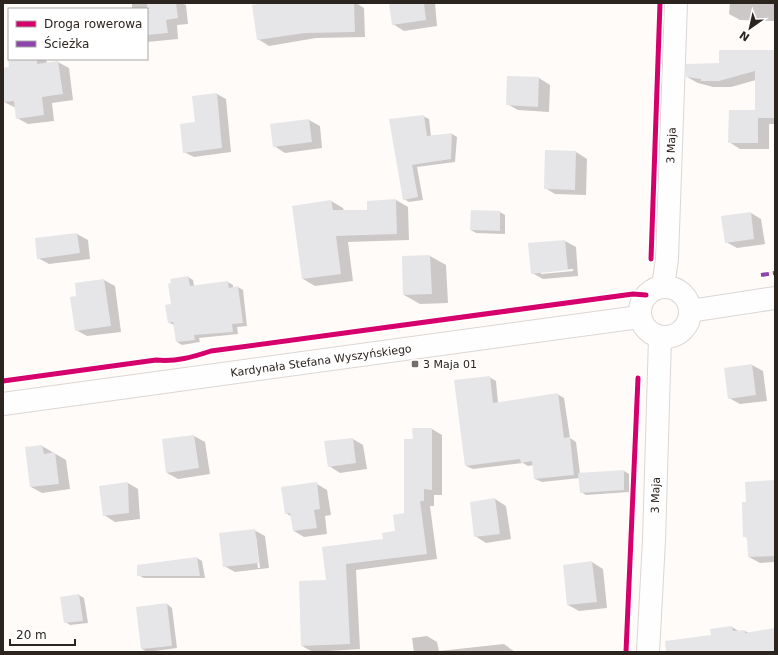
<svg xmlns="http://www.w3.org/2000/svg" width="778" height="655" viewBox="0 0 778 655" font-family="'DejaVu Sans',sans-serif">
<rect width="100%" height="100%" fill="#fefbf9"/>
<path fill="#0003" fill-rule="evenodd" d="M182,3L186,5L188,24L177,25L178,39L147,42V9H132V4Z
M270,3H356L364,8L365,37L316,38L269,46L258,39Z
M390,3H435L437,26L404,31L393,24Z
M730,3H775V21L740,20L729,14Z
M775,51V124H769V149H740L729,142L755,111L756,80L731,87H713L698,83L687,77L720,64Z
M9,59H46L47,63L58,62L69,68L73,100L52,103L54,121L28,124L17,118L16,108L4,102L3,69L10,68Z
M508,77L539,78L550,85L549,112L518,110L507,104Z
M217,94L226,99L231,152L194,157L184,152L196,123L193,97Z
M423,116L429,119L431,136L452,134L457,137L455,162L417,167L423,200L409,202L404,199Z
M309,120L320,126L322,148L285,153L274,146Z
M576,152L587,159L586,195L555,194L545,188Z
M396,200L408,207L409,240L348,242L353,281L315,286L303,279L331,201L343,208L344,211H368Z
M500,212L505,215V234L476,233L471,230Z
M751,213L761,219L765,244L737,248L726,242Z
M77,234L88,240L90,259L49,264L38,258Z
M565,241L576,247L578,276L543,279L532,273ZM573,269V271L541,274V272Z
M430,256L446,265L448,303L420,304L404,295L403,257Z
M188,277L193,280L194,286L228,282L233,285V288L238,287L243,290L247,326L237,327L238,334L199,338L200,342L182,345L177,342L174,325L168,322L172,305Z
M104,280L115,286L121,332L87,336L76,330L77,297L76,284Z
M752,365L763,371L767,401L740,404L729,398Z
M489,377L496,381L498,403L557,394L564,398L570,438L576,442L580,474L624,471L629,474V492L586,495L581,492L580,478L542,482L535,479L534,465L528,466L523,463L473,469L466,466Z
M432,429L442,435V495H434V506H430L437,559L356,570L360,649L313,652L302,646L327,581L323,548L384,540L396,532L405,514L414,440Z
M194,436L205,442L210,474L178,479L167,473Z
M353,439L363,445L367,469L340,473L329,466Z
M42,446L66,460L70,489L42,493L31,487Z
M775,481V562L760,563L749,557V539L744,536L747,503Z
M128,483L138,489L140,519L115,522L104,515Z
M317,484L327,490L331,515L325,516L327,534L304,537L294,531L292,517L286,513Z
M495,499L506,506L511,539L486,543L475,536Z
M254,530L265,536L269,568L235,572L224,566ZM254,536H256L260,568H258Z
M197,558L202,561L205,578H144L138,575Z
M592,562L603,569L607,608L579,611L568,605L564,566Z
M79,595L84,598L88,623L70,625L65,622Z
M167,604L172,608L177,648L147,652L142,649Z
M732,627L740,632L745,631L749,633L775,629V652H690L712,636Z
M427,636L437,642L439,651L504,644L515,652H414L412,638Z"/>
<path fill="#e6e5e8" d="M147,3H176L178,18L166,20L168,33L147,35Z
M264,3H354L355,32L305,33L257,40L252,5Z
M389,3H424L426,20L392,25Z
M719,50H775V118H758V143H728L729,110H755V71L719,81H701V79L686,77V64L719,63Z
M8,59H37V64L58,61L63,94L42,97L44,115L16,119L14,101L3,102V68L9,67Z
M507,76L539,77L538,107L506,105Z
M217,93L222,148L183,153L180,124L195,122L192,96Z
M424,115L427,136L452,133L451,159L412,165L418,197L403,200L389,119Z
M309,119L312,142L273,147L270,124Z
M545,150L576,151L575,190L544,189Z
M396,199L397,234L336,236L341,274L302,279L292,206L331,200L333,210H367V201Z
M471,210L500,211V231L470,230Z
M751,212L754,239L725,243L721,216Z
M77,233L80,253L37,259L35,238Z
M565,240L568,270L531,274L528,243Z
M430,255L432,294L403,295L402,256Z
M188,276L190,286L228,281L229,288L238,286L243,323L232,324L233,332L194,335L195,340L176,342L173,322L168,323L165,305L171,304L168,284L171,283L170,279Z
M104,279L111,326L75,331L70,297L76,296L75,283Z
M752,364L756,395L728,399L724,368Z
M490,376L493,403L558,393L564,438L570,437L574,475L534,479L532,461L521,463L520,459L465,466L454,380Z
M412,428H432V490L424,489V501H420L427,554L346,564L350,644L301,646L299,581L326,580L322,547L383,539L382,533L395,531L393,515L404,513V439H413Z
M194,435L199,468L166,473L162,439Z
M353,438L356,463L328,467L324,441Z
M42,445L44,454L55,452L59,484L30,487L25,447Z
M624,470V490L580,493L578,473Z
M775,480V556L748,557L747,537H743L742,502H746L745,482Z
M128,482L129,513L103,516L99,486Z
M317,482L320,509L314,510L317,528L293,531L290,513L285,514L281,487Z
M495,498L500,534L474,537L470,502Z
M255,529L259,563L223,567L219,533Z
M197,557L200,576H137V565Z
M592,561L597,602L567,605L563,565Z
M79,594L83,621L64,623L60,597Z
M167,603L172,646L141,649L136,607Z
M732,626L733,631L745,630V633L775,628V652H666L665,641L711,635L710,629Z"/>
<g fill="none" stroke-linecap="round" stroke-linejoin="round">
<defs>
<g id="minor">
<circle cx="665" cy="312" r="25"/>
<path id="s1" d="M663,287L667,259L676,3"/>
<path d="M690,311L775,298"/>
<path id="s2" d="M3,404L639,317"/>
<path id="s3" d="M648,652L654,540L660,338"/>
</g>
</defs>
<use href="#minor" stroke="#dbd6d3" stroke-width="24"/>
<use href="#minor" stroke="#fffefe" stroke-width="22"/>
<path stroke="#8e44ad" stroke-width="4" stroke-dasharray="8 4" stroke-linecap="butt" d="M761,275L775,273"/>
<defs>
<path id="cycleway" d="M651,259L660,3
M3,381L156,360C176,362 193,357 211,351L633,294L646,295
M626,652L638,378"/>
</defs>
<use href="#cycleway" stroke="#fff" stroke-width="8"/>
<use href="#cycleway" stroke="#d6006c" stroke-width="5"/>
</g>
<rect fill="#756f6b" stroke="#fff" stroke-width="1.5" x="411" y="360" width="8" height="8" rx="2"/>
<g text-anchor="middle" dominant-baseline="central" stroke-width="3" stroke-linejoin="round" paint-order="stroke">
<g font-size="11" fill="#2b241f" stroke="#fff">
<text stroke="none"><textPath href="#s1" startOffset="142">3 Maja</textPath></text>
<text stroke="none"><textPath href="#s2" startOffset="321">Kardynała Stefana Wyszyńskiego</textPath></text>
<text stroke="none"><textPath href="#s3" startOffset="157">3 Maja</textPath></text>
</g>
<g font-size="11" fill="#2b241f" stroke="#fff" text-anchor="start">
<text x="423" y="364">3 Maja 01</text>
</g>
</g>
<rect width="778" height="655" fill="none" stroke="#2b241f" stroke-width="8"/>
<rect x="8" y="8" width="140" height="52" fill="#ffffff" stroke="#aaa7a5"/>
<rect x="16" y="21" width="20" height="6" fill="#d6006c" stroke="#aaa7a5"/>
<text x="44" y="28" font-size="12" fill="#2b241f">Droga rowerowa</text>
<rect x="16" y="41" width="20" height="6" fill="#8e44ad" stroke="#aaa7a5"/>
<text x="44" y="48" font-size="12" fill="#2b241f">Ścieżka</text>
<g transform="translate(750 28) rotate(214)" stroke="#ffffff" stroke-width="3" paint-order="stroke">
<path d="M0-3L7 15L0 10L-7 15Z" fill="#2b241f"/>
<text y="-6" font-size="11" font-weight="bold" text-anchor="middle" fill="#2b241f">N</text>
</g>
<path d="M10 639v6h65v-6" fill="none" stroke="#2b241f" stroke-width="2"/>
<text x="16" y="639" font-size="12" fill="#2b241f" stroke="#ffffff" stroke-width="3" paint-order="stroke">20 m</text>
</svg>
